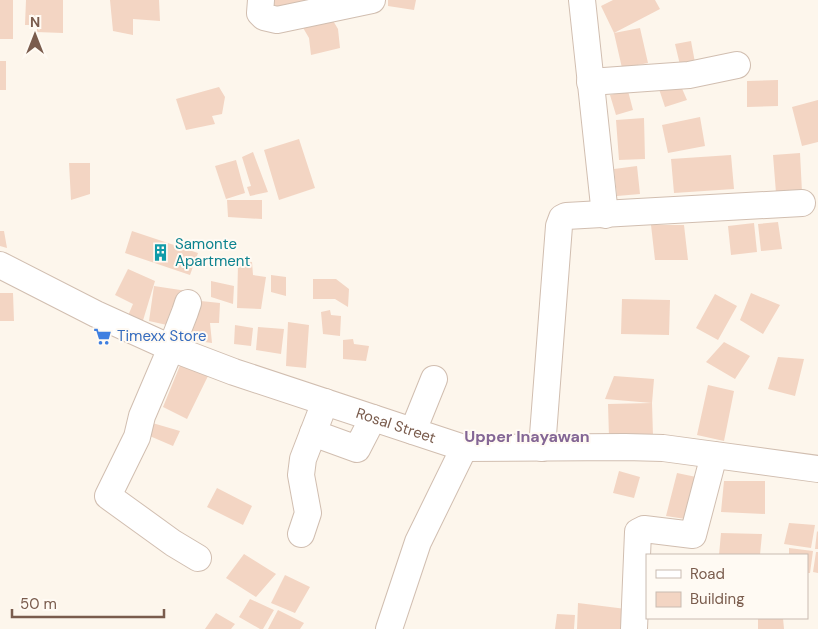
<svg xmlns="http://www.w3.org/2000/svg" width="818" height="629" viewBox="0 0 818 629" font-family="'DM Sans',sans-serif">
<rect width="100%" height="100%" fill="#fdf6ec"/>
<path fill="#f3d5c3" d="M0,0H13V39H0Z
M26,0H63V33L36,32L38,25H25Z
M110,0H159L160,21L133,19V35L113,31Z
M268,0H307L306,7L267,6Z
M388,0H416L414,10L388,6Z
M613,0H655L660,9L614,33L640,28L648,63L622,68L614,33L601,6Z
M332,19L338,29L340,48L311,55L309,38L302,26Z
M691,41L696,68L681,69L675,44Z
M0,61H6V90H0Z
M778,80V106L747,107V81Z
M680,84L687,100L665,107L659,89Z
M219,87L225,97L222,114L212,116L215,124L186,130L176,99Z
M628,91L633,110L616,115L610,95Z
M818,100V142L802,146L792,107Z
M700,117L705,146L668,153L662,125Z
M644,118L645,159L619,160L616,120Z
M299,139L315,188L279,200L264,150Z
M253,152L268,192L250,196L247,187L251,186L242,157Z
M800,153L802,192L776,193L773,155Z
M731,155L734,189L674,193L671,159Z
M236,160L245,193L226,199L215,166Z
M69,163H90V194L71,200Z
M637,166L640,194L617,196L614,169Z
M227,200H262V219L228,217Z
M778,222L782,249L761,251L758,224Z
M754,223L757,252L731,255L728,226Z
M651,225H684L688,260H655Z
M0,231H4L7,248L0,246Z
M132,231L198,253L190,275L125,253Z
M252,262L253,275L266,277L261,309L237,308L238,264Z
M128,269L155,281L141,327L127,318L133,304L115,295Z
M271,275L286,277V296L271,292Z
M313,279H336L349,289L348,307L335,299H313Z
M211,281L234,286L233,304L211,297Z
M154,286L187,291L180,318L169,316L167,325L149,321Z
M0,293H13L14,321H0Z
M751,293L780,305L763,334L740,320Z
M715,294L737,306L718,340L696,328Z
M622,299L670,300L669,335L621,334Z
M191,300L220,303L219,323H210L212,343L190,340Z
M330,310L331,315L341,316L340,336L323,334L321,312Z
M288,322L309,325L306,368L286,366Z
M235,325L253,328L251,346L234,344Z
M258,327L284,329L281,354L256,350Z
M353,339L354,344L369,346L366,361L343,359V340Z
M724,342L750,356L735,379L706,362Z
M778,357L804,359L795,396L768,389Z
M181,363L208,376L187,419L163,407Z
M614,376L654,379L652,403L605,399Z
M708,385L734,391L724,441L697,435Z
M652,403L653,436L609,437L608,404Z
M149,422L180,431L173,446L145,434Z
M619,471L640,477L634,498L613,493Z
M677,473L701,478L692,520L666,516Z
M724,481H765V514L721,512Z
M217,488L252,506L243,525L207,507Z
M789,523L815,525L811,548L784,544Z
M817,531L818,532V549H815Z
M721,533L762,534L760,555H719Z
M789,548L813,551L810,573H807V555H789Z
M816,552H818V573L813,572Z
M244,554L276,574L256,597L226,578Z
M285,575L310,587L295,613L271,603Z
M250,599L274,610L263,629H260L239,617Z
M578,603L626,609L625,629H577Z
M278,610L304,623L300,629H268Z
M216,613L235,624L231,629H205Z
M557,614L575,615L574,629H555Z
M758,618H783L784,629H758Z"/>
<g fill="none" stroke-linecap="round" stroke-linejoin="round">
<defs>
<g id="minor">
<path d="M261,0L260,13L264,17L277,20L372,0"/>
<path d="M582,0L605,215"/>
<path d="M590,82L689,75L737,65"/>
<path id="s1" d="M0,265L96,314L171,348L234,372L464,448L625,447L663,448L818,469"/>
<path d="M188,303L185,312L171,348L142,416L137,437L108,496L173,543L198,558"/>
<path d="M413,431L434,379"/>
<path d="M313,433L357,449L373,418"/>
<path d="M542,448L559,226L562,218L566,216L802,203"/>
<path d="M301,534L308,513L301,475L303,459L325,402"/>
<path d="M389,629L418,542L464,448"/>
<path d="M634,629L638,532L644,529L693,535L714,455"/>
</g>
</defs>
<use href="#minor" stroke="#d1beb0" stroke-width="28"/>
<use href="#minor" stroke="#fff" stroke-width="26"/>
</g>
<defs>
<symbol id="building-bare" viewBox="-9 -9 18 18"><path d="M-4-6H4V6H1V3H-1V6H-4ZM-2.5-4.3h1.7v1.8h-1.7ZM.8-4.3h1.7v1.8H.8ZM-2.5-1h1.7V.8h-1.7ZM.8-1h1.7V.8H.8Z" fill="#0f9aa8" stroke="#fffaf3" stroke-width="2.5" paint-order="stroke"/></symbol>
<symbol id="supermarket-bare" viewBox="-9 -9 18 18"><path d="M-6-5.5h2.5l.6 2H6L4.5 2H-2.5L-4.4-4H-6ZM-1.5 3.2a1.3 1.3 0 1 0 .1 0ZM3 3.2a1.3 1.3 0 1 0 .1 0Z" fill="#3f7fe0" stroke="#fffaf3" stroke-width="2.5" paint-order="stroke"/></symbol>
</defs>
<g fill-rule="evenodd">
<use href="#building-bare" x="148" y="240" width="25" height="25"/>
<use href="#supermarket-bare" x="90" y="324" width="25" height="25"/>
</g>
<g text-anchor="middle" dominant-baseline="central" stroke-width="4" stroke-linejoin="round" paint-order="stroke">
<g font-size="15" fill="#0d838f" stroke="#fffaf3" text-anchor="start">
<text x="175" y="244">Samonte<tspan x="175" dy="17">Apartment</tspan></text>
</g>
<g font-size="15" fill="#366cbe" stroke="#fffaf3" text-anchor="start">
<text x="117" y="336">Timexx Store</text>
</g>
<g font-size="15" fill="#7a5c4d" stroke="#fffaf3">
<text stroke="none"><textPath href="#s1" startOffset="428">Rosal Street</textPath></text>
</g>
<g font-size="16" font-weight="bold" fill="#846695" stroke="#fffaf3">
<text x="527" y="436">Upper Inayawan</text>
</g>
</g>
<rect x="646" y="554" width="162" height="65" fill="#fffaf3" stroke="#cabbb1"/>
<rect x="656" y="570" width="25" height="8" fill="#ffffff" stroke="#cabbb1"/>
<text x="690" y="579" font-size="15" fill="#7a5c4d">Road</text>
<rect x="656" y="592" width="25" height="15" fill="#f3d5c3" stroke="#cabbb1"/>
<text x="690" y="604" font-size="15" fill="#7a5c4d">Building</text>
<g transform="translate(35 35)" stroke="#fffaf3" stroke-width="4" paint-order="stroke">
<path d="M0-4L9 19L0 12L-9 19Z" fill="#7a5c4d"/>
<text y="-8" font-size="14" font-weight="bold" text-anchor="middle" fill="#7a5c4d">N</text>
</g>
<path d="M12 609v8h152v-8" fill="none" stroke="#7a5c4d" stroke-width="2.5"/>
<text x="20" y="609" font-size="15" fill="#7a5c4d" stroke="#fffaf3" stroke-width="4" paint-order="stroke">50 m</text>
</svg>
